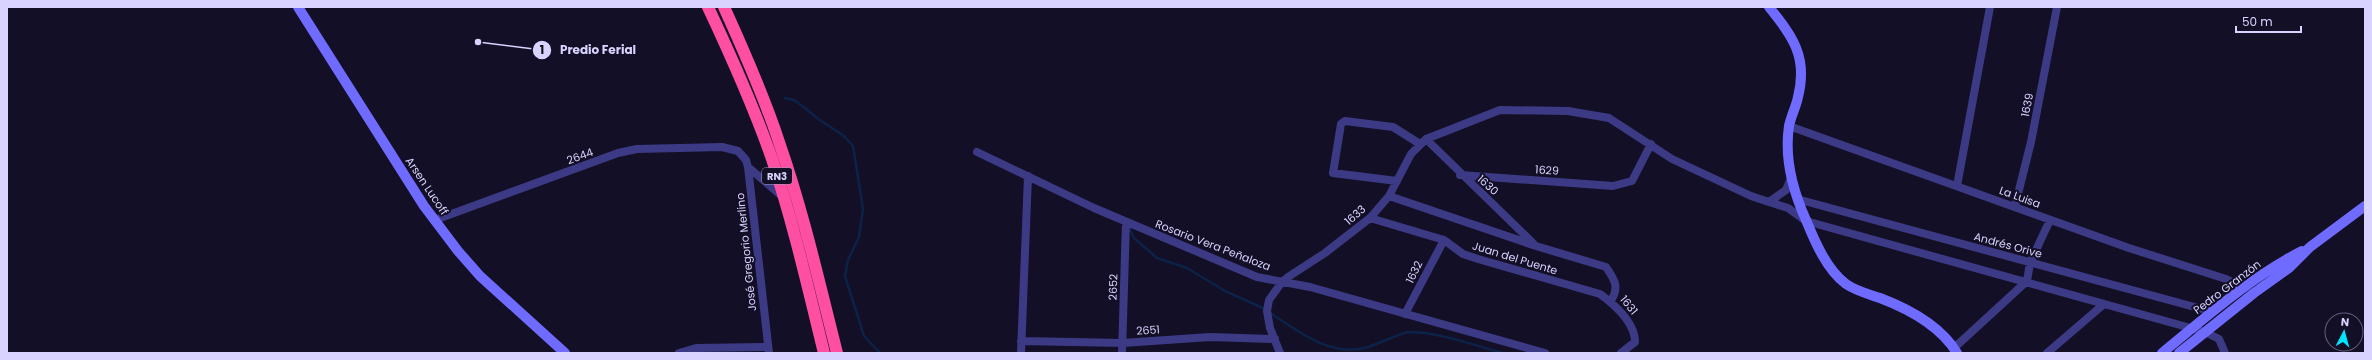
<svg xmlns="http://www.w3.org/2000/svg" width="2372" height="360" viewBox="0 0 2372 360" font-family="Poppins,sans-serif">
<rect width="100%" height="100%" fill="#130f26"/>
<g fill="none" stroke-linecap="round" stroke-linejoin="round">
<path stroke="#0c2248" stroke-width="2.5" d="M785,98L794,100L805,108L817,118L844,136L853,146L863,209L859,237L848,260L845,276L864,336L880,353
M1129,227L1134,238L1157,258L1187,268L1225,291L1265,309
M1269,312C1299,332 1331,358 1368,347C1378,344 1401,333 1408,332C1440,332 1472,345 1503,353"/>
<path stroke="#3d3a85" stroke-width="8" d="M1789,126L2129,248L2226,279L2244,288
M1426,139L1534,244
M977,152L1094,208L1257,277L1310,287L1545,353
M748,167L784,198
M1460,175L1613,186L1632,181L1651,144
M1397,181L1333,173L1341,124L1345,121L1393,127L1420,144
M1957,186L1990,7
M1389,196L1536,246L1606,267C1615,280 1620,288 1610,302
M1797,199L2213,312
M1769,202L1788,208L1806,221L2205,332L2219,339L2225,353
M2015,206L2031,142L2057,7
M1370,218L1444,240L1463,254L1478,259L1600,294C1615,305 1635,323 1635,342L1621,353
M435,220L618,153L637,149L722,147L738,151L746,160L748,167L769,353
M1405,314L1444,240
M1021,341L1123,343L1210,337L1275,339
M1954,348L2027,281L2030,263L2050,220
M679,353L696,348L768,347
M1021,353L1028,176
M1122,353L1126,222
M1280,353L1270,328L1267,311L1269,300L1282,282L1288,277L1325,253L1370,218L1389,196L1411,154L1426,139L1500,110L1568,111L1609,118L1672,159L1751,196L1769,202L1786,190L1791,178
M2047,353L2104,304"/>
<path stroke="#6f6bff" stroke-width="10" d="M298,7L424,206L458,251L480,276L565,353
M1769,7C1793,37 1808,57 1798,97C1796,107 1791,116 1789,126C1784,159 1793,191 1806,220C1815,242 1827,270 1846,284C1856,291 1868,294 1880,298C1909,309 1940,325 1957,353
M2162,353C2206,317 2251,277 2302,251
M2179,353L2254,293L2289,268L2310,247L2365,206"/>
<path stroke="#ff4fa3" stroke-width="12" d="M708,7C731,56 754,107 772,159C793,222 808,288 824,353
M724,7C744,51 764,96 779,142C803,211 819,282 837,353"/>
</g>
<g text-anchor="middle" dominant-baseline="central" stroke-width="4" stroke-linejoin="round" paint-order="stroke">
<rect fill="#130f26" stroke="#9e99be" stroke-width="1" x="762" y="168" width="30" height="16" rx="3"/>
<g font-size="10" font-weight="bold" fill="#d9d4ff">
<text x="777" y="176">RN3</text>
</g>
<g font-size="11" fill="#d9d4ff" stroke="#130f26">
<text transform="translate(2027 105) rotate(-79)">1639</text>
<text transform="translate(580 156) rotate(-20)">2644</text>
<text transform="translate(1547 170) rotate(4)">1629</text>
<text transform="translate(1488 185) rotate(42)">1630</text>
<text transform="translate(427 186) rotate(56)">Arsen Lucoff</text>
<text transform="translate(2020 197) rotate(20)">La Luisa</text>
<text transform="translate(1355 215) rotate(-41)">1633</text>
<text transform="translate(1213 245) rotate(21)">Rosario Vera Peñaloza</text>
<text transform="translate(2008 245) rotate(15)">Andrés Orive</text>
<text transform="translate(746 252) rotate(-96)">José Gregorio Merlino</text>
<text transform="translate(1515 258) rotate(17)">Juan del Puente</text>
<text transform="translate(1414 272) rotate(-64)">1632</text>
<text transform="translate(1113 287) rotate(-88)">2652</text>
<text transform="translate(2227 287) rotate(-37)">Pedro Granzón</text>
<text transform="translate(1629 305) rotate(51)">1631</text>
<text transform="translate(1148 330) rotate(-4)">2651</text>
</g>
</g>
<path fill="none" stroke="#d9d4ff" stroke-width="1.5" d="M478 42L542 50"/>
<g fill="#d9d4ff" stroke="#130f26" stroke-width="1.5">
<circle cx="478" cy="42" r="4"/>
<circle cx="542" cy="50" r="10"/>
</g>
<g font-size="12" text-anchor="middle" font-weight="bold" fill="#111">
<text x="542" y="54">1</text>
</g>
<g font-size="12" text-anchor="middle" font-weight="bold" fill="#d9d4ff" stroke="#130f26" stroke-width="4" stroke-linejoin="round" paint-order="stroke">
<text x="598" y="54">Predio Ferial</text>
</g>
<rect width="2372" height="360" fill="none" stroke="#d9d4ff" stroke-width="16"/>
<g transform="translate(2344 332) rotate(6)"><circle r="19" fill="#130f26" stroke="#625e7d"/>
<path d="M0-3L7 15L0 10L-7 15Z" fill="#00e5ff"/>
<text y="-6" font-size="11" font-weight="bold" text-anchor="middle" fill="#d9d4ff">N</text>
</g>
<path d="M2236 26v6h65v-6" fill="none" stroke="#d9d4ff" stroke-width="2"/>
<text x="2242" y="26" font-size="12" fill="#d9d4ff" stroke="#130f26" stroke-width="3" paint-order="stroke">50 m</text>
</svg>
